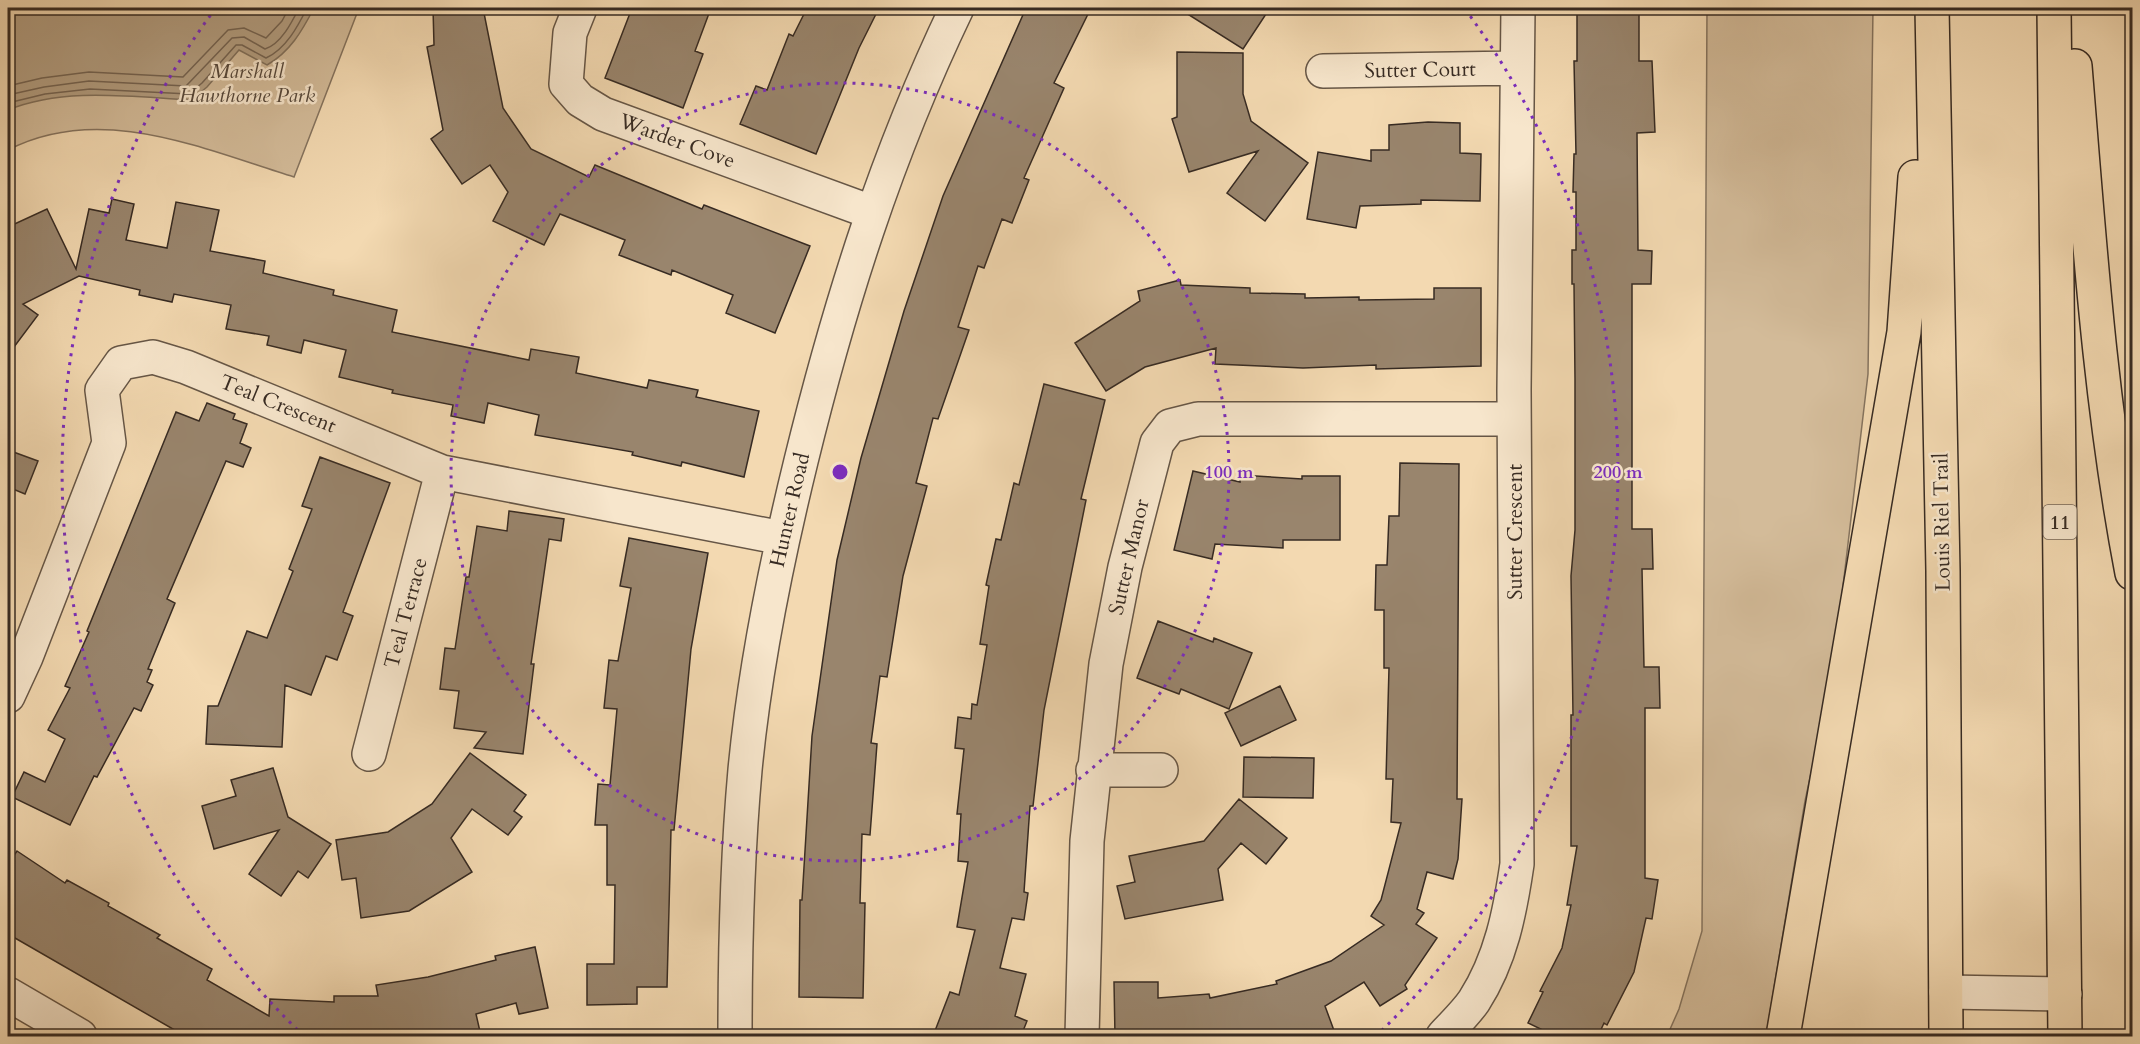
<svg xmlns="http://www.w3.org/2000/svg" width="2140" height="1044" viewBox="0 0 2140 1044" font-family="Cardo,serif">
<rect width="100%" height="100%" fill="#f3d9b1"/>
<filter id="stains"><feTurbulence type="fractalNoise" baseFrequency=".00333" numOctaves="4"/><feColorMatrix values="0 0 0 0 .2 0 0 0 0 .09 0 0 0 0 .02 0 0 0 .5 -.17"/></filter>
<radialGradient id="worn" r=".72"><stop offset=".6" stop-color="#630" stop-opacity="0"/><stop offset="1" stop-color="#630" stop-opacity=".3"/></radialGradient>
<path fill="#d3bb99" stroke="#85735e" stroke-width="1.5" d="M8,8H359L294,177C203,149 100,102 8,150Z
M1707,8H1873L1868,374L1833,671L1805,801L1766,1036H1667L1679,1009L1702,931Z"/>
<path fill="#b39e81" stroke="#81705b" stroke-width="1.5" d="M8,8H314C302,31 290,52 267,65L239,50L207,87L191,100C131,97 65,87 8,110Z"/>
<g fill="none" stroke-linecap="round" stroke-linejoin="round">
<path stroke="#756452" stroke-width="1.5" d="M8,86L42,78L89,72L183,77L228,30L244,28L266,38L282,21L289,8
M8,95L44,87L89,81L186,86L232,38L244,37L265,49C281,44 292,22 299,8
M8,103L45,94L90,89L189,94L202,83L236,45H242L266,58C286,49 298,26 307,8"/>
</g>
<path fill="#99856d" stroke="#372b23" stroke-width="1.5" d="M433,8H483L503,108L531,149L589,177L595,165L702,209L704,205L810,246L775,333L726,313L733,295L672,270L671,275L619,255L625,240L560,214L544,245L493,221L508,192L490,165L462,184L431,139L443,130L427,47L434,45Z
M632,8H711L695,51L703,54L683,108L605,78Z
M807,8H879L859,48L816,154L740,124L756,86L767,90L789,34L793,36Z
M1026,8H1091L1054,83L1064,88L1024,178L1029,180L1012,223L1002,219L984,268L978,266L958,327L969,330L938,419L933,418L916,483L927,486L903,576L887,677L880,676L871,743L877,744L870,835L862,834L860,903H865L863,998L799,997L800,900H802L812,736L837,560L861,458L904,311L943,196Z
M1178,8H1270L1243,49Z
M1577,8H1639V61H1652L1655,132L1637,133L1638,250L1652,251L1651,284H1632V529H1652L1653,569H1642L1644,667H1659L1660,708H1645V878L1658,880L1652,919L1646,918L1634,972L1607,1025L1604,1023L1598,1036H1555L1528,1023L1543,992L1540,991L1562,948L1571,905H1567L1577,846H1571V715H1573L1571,576L1575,530V379L1574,284H1572V250H1576V192H1573L1574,154H1576L1574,61H1577Z
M1177,52L1243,53V94L1251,121L1308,163L1265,221L1227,193L1258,151L1189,172L1172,119L1177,117Z
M1428,122L1460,123V153L1481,154L1480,201L1421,200V204L1360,206L1356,228L1307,219L1318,152L1371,161V150H1389V125Z
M112,199L134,204L126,240L167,248L176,202L219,210L210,251L265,261L263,273L334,290L333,295L397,310L392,332L529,360L531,349L579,357L576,373L647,388L649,380L698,390L696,397L759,411L744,477L682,462L681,466L632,455L633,452L535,435L539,415L488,403L484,423L451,416L453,405L392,393L393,390L339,377L346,350L304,340L301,353L267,345L269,336L226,329L231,305L174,294L172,302L139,295L140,290L79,276L23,304L38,315L8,355V227L47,209L76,269L89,209L109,213Z
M1180,280L1181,285L1250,288V293L1305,294V298L1359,297V300L1434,299V288H1481V366L1376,369V365L1303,368L1215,364L1216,348L1145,367L1106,391L1075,343L1140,301L1138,291Z
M1044,384L1105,400L1081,499L1086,500L1044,710L1033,806H1030L1024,892L1028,893L1024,920L1012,918L1000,968L1026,974L1015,1016L1027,1021L1021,1036H933L950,992L959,995L975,930L957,927L968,862L958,861L961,814H957L964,749L955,748L958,717L971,719L972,704L977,705L987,645L980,644L989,586L986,585L996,539L1001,540L1014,483L1019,485Z
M207,403L235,414L233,419L247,424L240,443L251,448L243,467L226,461L167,599L175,603L148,669L152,670L147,682L153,685L141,711L134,708L97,777L94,776L70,825L12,797L24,772L45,782L65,739L48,730L70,688L65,686L89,632L87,631L176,412L199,421Z
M8,450L38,461L25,494L8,487Z
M320,457L390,483L343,612L353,616L337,660L326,656L311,695L285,685L282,747L206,744L208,706H218L247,631L267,638L293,571L289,569L312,509L302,506Z
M1400,463L1459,464L1457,799H1462L1458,859L1453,879L1427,872L1417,909L1424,913L1416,924L1437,938L1405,985L1407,989L1380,1006L1364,982L1325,1006L1336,1036H1115L1114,982H1158V998L1209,994L1210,998L1277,984L1276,981L1331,961L1384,925L1371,916L1381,900L1401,823L1391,822L1393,779H1386L1389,668H1384V610H1375L1376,565H1387L1389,516H1399Z
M1193,471L1240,482V475L1302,479V476H1340V540H1283V548L1215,544L1212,559L1174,550Z
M509,511L564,519L561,541L549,539L531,664H534L523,754L474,748L486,732L454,728L459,691L440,689L445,648L455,649L466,577H469L477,526L507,531Z
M629,538L708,553L691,649L674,830H671L667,987H637V1004L587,1005V964H614L615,885H607V825H595L598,784L610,785L617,709L604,708L609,660L618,661L631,588L620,586Z
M1158,621L1213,642L1214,638L1252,653L1229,709L1181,689L1179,694L1137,678Z
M1280,686L1296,720L1241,746L1225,713Z
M470,753L526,795L514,811L522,817L508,835L472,809L451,838L472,872L409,911L361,918L356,878L342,880L336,840L388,832L432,804Z
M1244,757L1314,758L1313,798L1243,797Z
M273,768L288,817L331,844L308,878L298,871L281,896L249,874L279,830L214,849L202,806L236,796L231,780Z
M1239,799L1287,838L1266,864L1241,843L1218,869L1223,900L1125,919L1117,886L1135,882L1129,856L1204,841Z
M17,851L65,883L67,880L109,903L108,906L160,935L157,938L212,969L207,980L269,1016L270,999L334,1002V996H378L376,985L428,977L496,960L495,956L535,947L548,1008L519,1014L516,1003L476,1014L481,1036H185L8,934V864Z"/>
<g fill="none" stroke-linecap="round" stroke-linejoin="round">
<defs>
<path id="minor" d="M580,8L570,33L566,84L580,100L603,114L871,212
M1323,71L1517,68
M8,696L26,657L109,443L102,390L121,363L153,357L186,367L442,472L782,538
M369,754L442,472
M1093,770H1161
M1946,992L2065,994
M8,994L80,1036
M735,1036C735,948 737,859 745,770C755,665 776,563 801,461C840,302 886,156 957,8
M1082,1036L1087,841L1106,664L1125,567L1157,443L1170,426L1198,419H1514
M1443,1036C1453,1025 1465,1014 1474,1001C1501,959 1510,912 1517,864L1514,390L1518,8"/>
<path id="highway" d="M1932,8L1943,571L1946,1036
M2054,8L2065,1036
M2075,66C2089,236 2100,406 2132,573
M1783,1036L1904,332L1915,177"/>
</defs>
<use href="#minor" stroke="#665646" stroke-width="36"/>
<use href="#highway" stroke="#372b23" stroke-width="36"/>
<use href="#minor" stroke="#f7e6cc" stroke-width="33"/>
<use href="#highway" stroke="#f3d9b1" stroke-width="33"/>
</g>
<g fill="none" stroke="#7b2cbf" stroke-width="3" stroke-dasharray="3 6">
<circle cx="840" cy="472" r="389"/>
<path d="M304 1036A778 778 0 0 1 215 9M1465 9A778 778 0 0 1 1376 1036"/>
</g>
<g text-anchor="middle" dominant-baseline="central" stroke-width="5" stroke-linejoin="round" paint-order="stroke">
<rect fill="#f7e6cc" stroke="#716356" stroke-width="1.5" x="2043.5" y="505" width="33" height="34" rx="4.5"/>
<g font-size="20" font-weight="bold" fill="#372b23">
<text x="2060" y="522">11</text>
</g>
<g font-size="21" fill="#372b23" stroke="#f7e6cc">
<text transform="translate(1420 70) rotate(-1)">Sutter Court</text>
<text transform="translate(677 141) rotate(20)">Warder Cove</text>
<text transform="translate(278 404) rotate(22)">Teal Crescent</text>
<text transform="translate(790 510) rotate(-77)">Hunter Road</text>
<text transform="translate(1942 522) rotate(-91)">Louis Riel Trail</text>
<text transform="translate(1515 532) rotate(-90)">Sutter Crescent</text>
<text transform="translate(1129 557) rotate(-77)">Sutter Manor</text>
<text transform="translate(406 613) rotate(-75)">Teal Terrace</text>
</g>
<g font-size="21" font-style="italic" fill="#56483b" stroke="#f7e6cc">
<text x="247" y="71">Marshall<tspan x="247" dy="24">Hawthorne Park</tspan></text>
</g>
</g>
<circle cx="840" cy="472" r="9" fill="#7b2cbf" stroke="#f7e6cc" stroke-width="3"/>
<g font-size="18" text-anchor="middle" font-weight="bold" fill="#7b2cbf" stroke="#f7e6cc" stroke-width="5" stroke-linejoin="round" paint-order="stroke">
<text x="1229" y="478">100 m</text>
<text x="1618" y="478">200 m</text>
</g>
<rect width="2140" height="1044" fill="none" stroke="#f3d9b1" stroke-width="30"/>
<rect x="9" y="9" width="2122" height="1026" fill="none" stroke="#372b23" stroke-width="3"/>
<rect x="15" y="15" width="2110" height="1014" fill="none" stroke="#372b23" stroke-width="1.5"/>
<rect width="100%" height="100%" filter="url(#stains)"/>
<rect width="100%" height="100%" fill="url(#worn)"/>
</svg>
